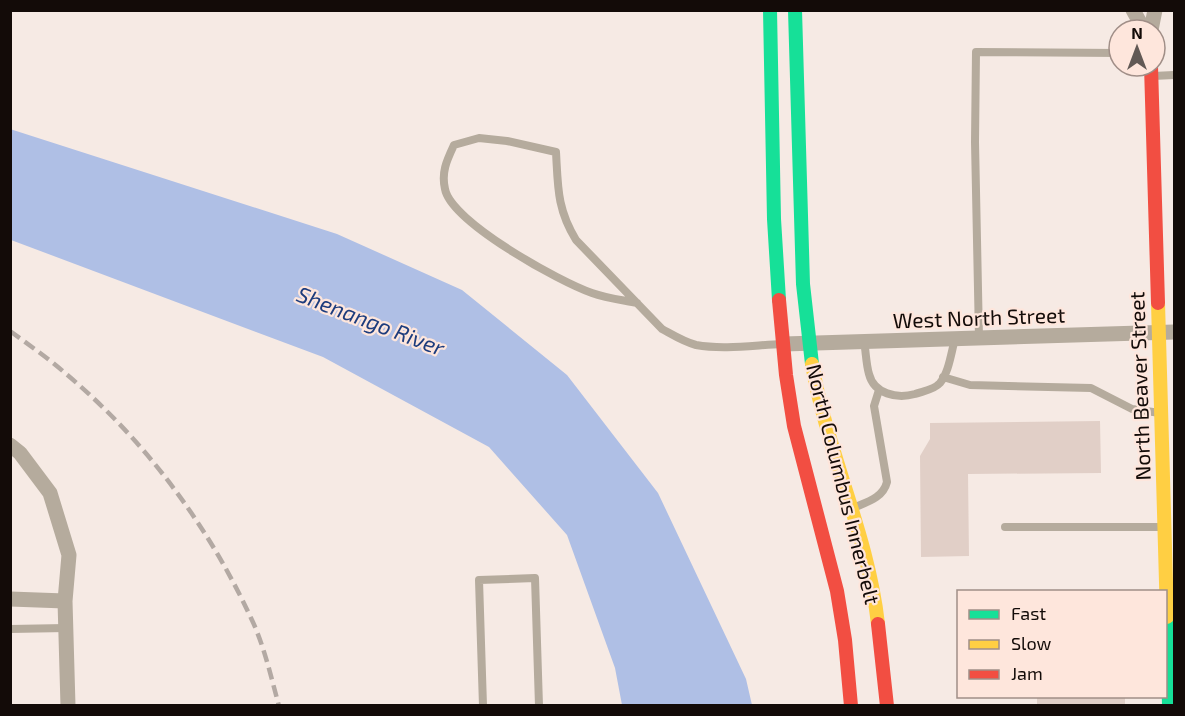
<svg xmlns="http://www.w3.org/2000/svg" width="1185" height="716" viewBox="0 0 1185 716" font-family="'Exo 2',sans-serif">
<rect width="100%" height="100%" fill="#f6eae4"/>
<path fill="#afbfe5" d="M10,129L337,234L462,290L567,375L658,493L746,679L752,705H622L615,668L567,535L489,447L323,357L11,240Z"/>
<path fill="#e1cfc7" d="M1100,421L1101,473L968,474L969,556L921,557L920,456L930,439V423Z
M1037,696H1125V706H1037Z"/>
<g fill="none" stroke-linecap="round" stroke-linejoin="round">
<path stroke="#b5ab9d" stroke-width="8" d="M1153,76L1174,75
M637,303C622,300 606,298 592,293C560,282 451,222 445,189C441,172 447,160 454,145L479,138L507,141L556,152C558,187 557,209 576,240L662,329C673,335 684,342 696,345C724,350 755,345 782,344
M979,338L975,142L976,52L1119,53
M864,341C866,352 866,364 869,374C874,394 897,399 915,394C923,391 934,390 940,383C949,372 951,353 955,339
M943,377L970,385L1091,388L1132,409L1160,413
M853,508C867,502 883,498 887,482L874,406L879,390
M1005,527H1163
M10,629L66,628
M483,706L479,580L535,578L539,706"/>
<path stroke="#b5ab9d" stroke-width="15" d="M1133,10L1144,30
M1151,30L1155,10
M784,344L1174,332
M10,445L20,453L50,493L69,555L65,601L68,706
M10,599L65,601"/>
<path stroke="#16e098" stroke-width="14" d="M770,10L774,219L779,300
M795,10L803,284L812,364
M1167,617L1169,706"/>
<path stroke="#ffcf43" stroke-width="14" d="M1158,303L1167,617
M812,364C827,452 868,534 878,624"/>
<path stroke="#f24e42" stroke-width="14" d="M1151,66L1158,303
M779,300L786,375L794,426L837,591L845,640L851,706
M878,624L887,706"/>
<path stroke="#b3a9a3" stroke-width="4.5" stroke-dasharray="12 6" stroke-linecap="butt" d="M10,331C29,345 48,358 65,373C144,439 208,525 251,618C264,645 271,677 279,706"/>
</g>
<g text-anchor="middle" dominant-baseline="central" stroke-width="4.5" stroke-linejoin="round" paint-order="stroke">
<g font-size="21" fill="#130b08" stroke="#fee6dc">
<text transform="translate(979 317) rotate(-2)">West North Street</text>
<text transform="translate(1139 386) rotate(-92)">North Beaver Street</text>
<text transform="translate(844 484) rotate(76)">North Columbus Innerbelt</text>
</g>
<g font-size="22" font-style="italic" fill="#1d3c7d" stroke="#fee6dc">
<text transform="translate(371 320) rotate(21)">Shenango River</text>
</g>
</g>
<rect width="1185" height="716" fill="none" stroke="#130b08" stroke-width="24"/>
<rect x="957" y="590" width="210" height="108" fill="#fee6dc" stroke="#a08e87" stroke-width="1.5"/>
<rect x="969" y="610" width="30" height="9" fill="#16e098" stroke="#a08e87" stroke-width="1.5"/>
<text x="1011" y="620" font-size="18" fill="#130b08">Fast</text>
<rect x="969" y="640" width="30" height="9" fill="#ffcf43" stroke="#a08e87" stroke-width="1.5"/>
<text x="1011" y="650" font-size="18" fill="#130b08">Slow</text>
<rect x="969" y="670" width="30" height="9" fill="#f24e42" stroke="#a08e87" stroke-width="1.5"/>
<text x="1011" y="680" font-size="18" fill="#130b08">Jam</text>
<g transform="translate(1137 48)"><circle r="28" fill="#fee6dc" stroke="#a08e87" stroke-width="1.5"/>
<path d="M0-4.5L10 22L0 15L-10 22Z" fill="#625955"/>
<text y="-9" font-size="16" font-weight="bold" text-anchor="middle" fill="#130b08">N</text>
</g>
</svg>
